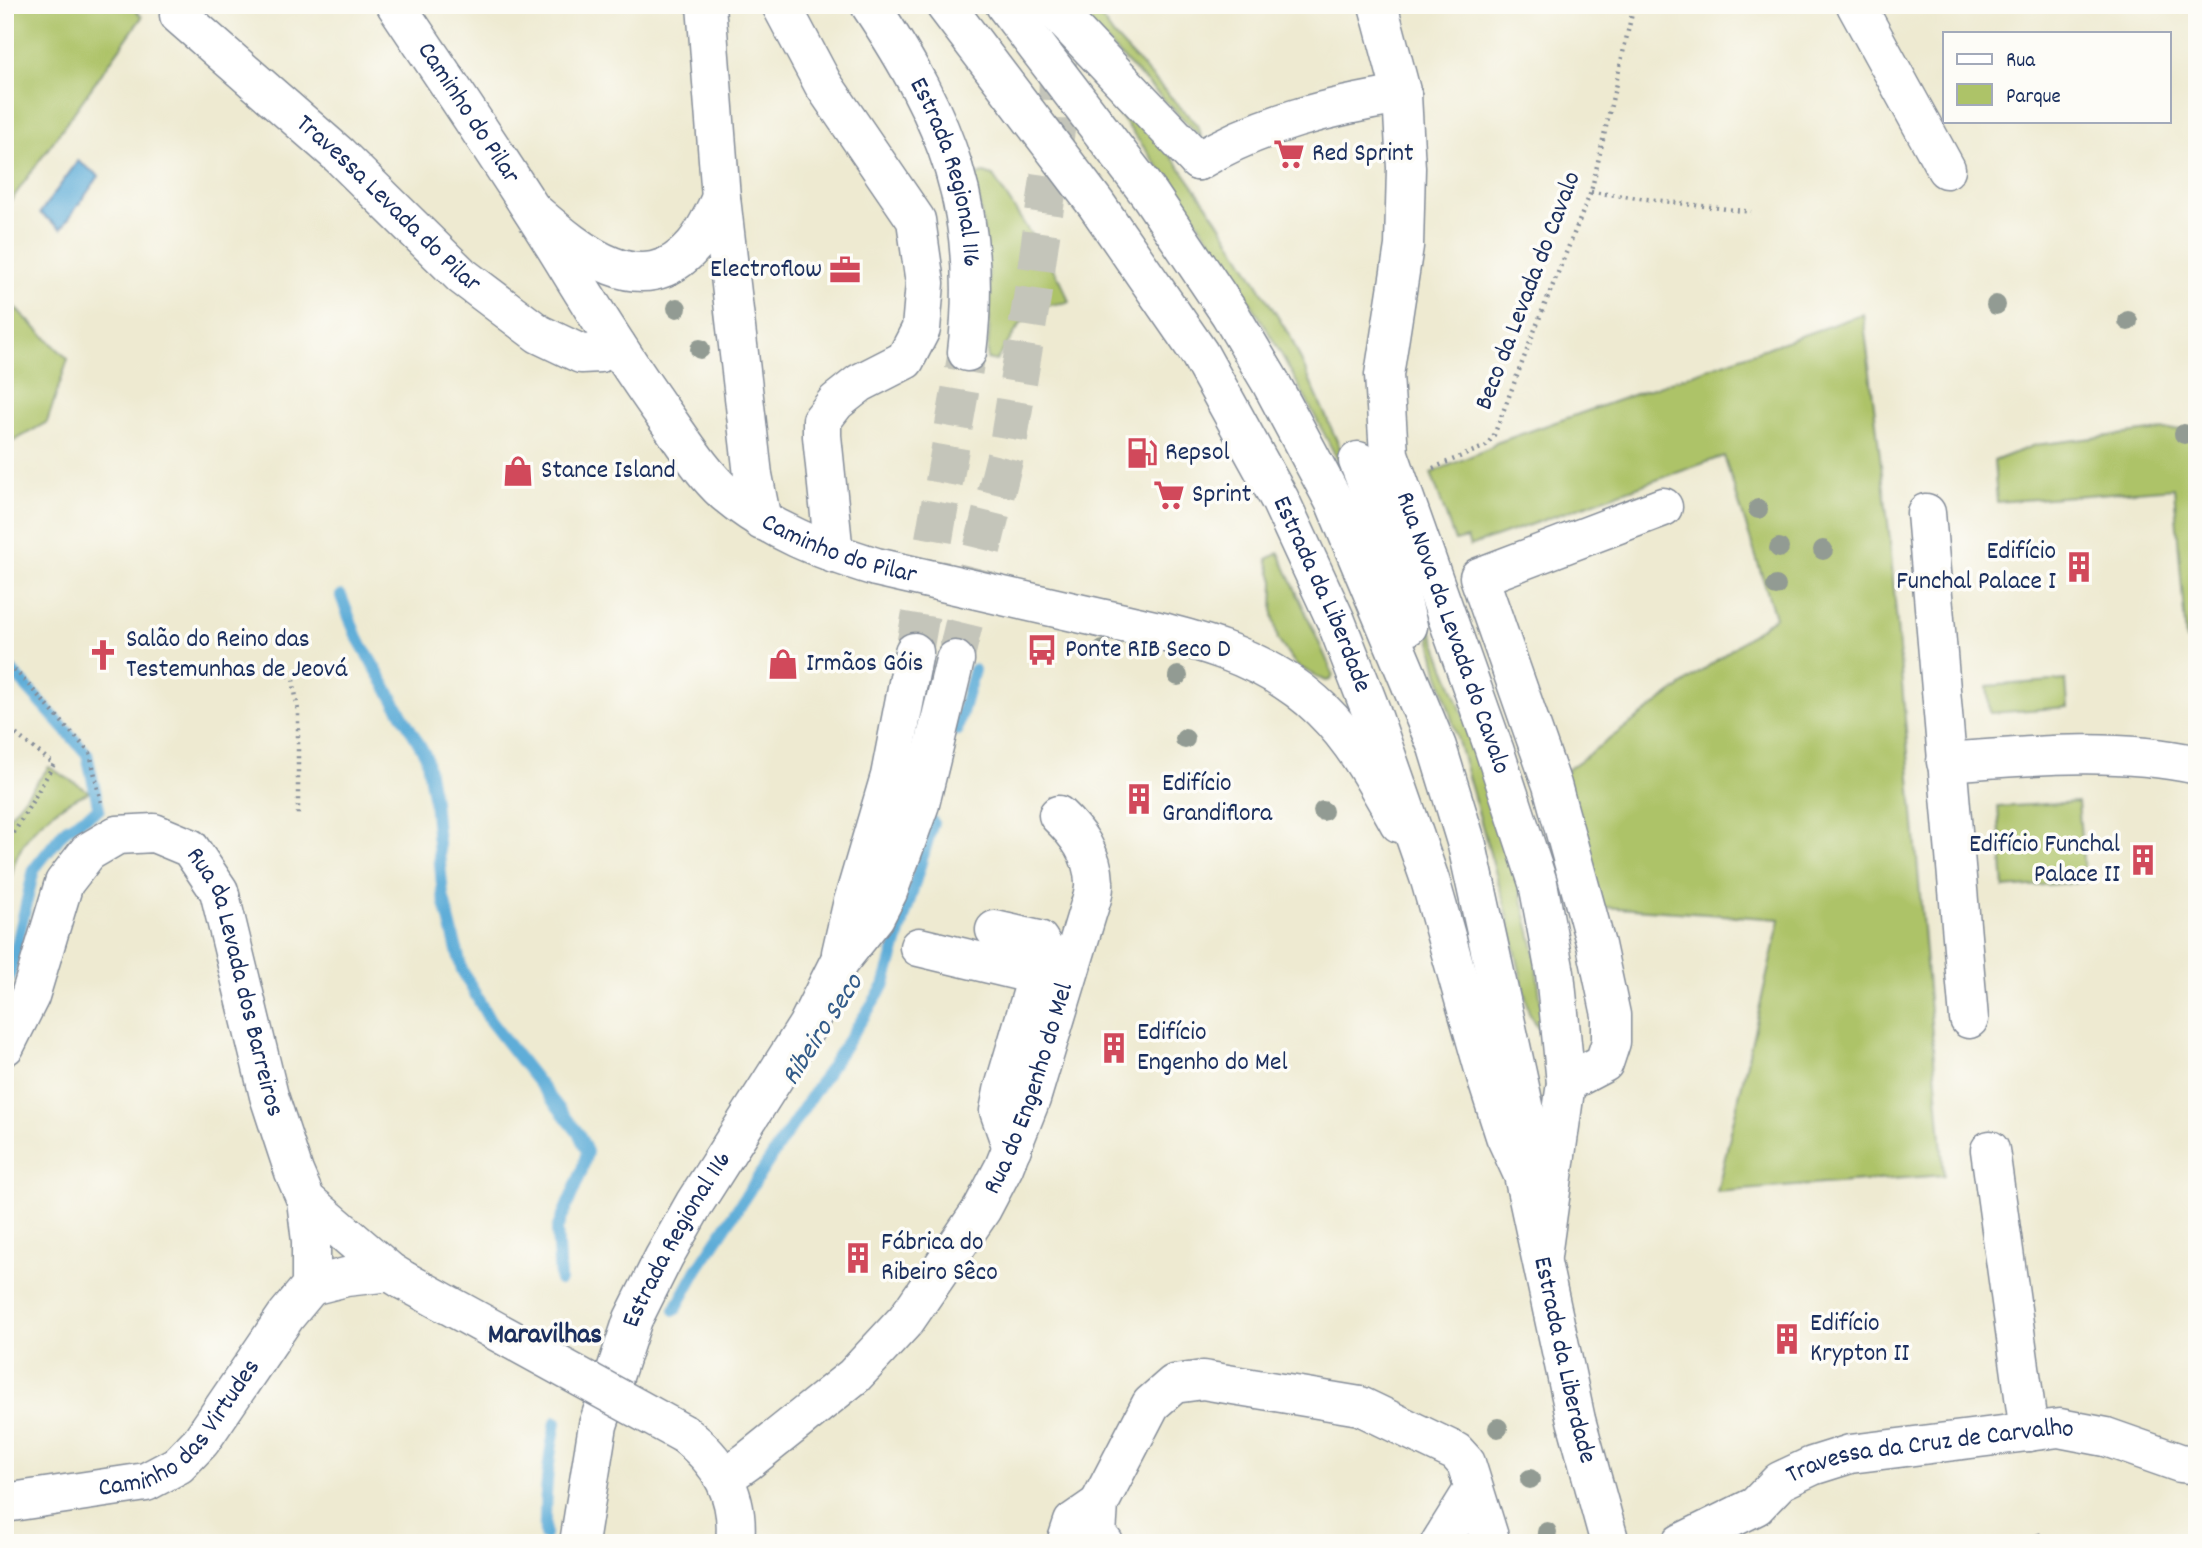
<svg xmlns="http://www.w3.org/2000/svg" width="2202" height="1548" viewBox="0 0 2202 1548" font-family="Dekko,sans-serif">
<rect width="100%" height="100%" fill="#fdfcf7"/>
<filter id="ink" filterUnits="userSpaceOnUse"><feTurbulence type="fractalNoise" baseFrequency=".0143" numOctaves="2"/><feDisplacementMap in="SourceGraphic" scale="14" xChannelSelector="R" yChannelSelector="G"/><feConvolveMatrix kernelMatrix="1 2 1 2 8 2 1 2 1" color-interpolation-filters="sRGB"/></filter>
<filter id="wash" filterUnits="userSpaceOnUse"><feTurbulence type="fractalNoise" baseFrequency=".00686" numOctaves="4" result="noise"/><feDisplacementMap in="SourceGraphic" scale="28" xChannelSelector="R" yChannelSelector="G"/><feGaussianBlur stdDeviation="1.57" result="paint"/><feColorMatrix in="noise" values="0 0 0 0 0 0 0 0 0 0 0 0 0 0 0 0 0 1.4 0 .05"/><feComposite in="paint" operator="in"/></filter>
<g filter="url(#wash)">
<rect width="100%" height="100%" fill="#eeead1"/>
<path fill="#adc368" stroke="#647963" stroke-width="2" d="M5,5H131L142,17L5,209Z
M1070,5H1092L1114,36L1197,125L1200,131L1201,137Z
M1096,72L1176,162L1217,219L1291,338L1357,486L1347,478C1313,412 1279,346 1238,283C1193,211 1141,143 1089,75Z
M984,173L993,176L1061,281L1069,302L1038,307L1022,322L996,361L987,359C994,293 987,240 974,176Z
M5,298L68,359L47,422L5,446Z
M1863,314L1889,531L1944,1175L1717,1192L1780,919L1603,907L1559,776L1775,617L1724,456L1470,546L1467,538L1455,541L1431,473L1490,448L1496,443Z
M2189,429L2197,462V639L2186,640L2174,488L1997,502L1994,461L2035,445L2151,431Z
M1279,553L1333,674L1331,680L1326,681L1297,666L1278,640L1273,614L1274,581L1267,559Z
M1423,608L1477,752L1517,877L1534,949L1544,1026L1538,1028L1529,1013L1507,913L1438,671Z
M2066,680L2068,707L1990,713L1987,686Z
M49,767L90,792C57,804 25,830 14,865C10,880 8,898 5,913V822Z
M2078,802L2085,882L2004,888L1998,807Z"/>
<path fill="#5eadd8" stroke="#3c6e9b" stroke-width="2" d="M78,161L99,176L61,229L40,213Z"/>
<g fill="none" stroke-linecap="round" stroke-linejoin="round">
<path stroke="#5eadd8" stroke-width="12" d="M341,596L356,635L426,756L434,801L443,895L462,970L490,1021L579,1134L587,1152L581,1173L557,1229L560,1280
M5,663L87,754L99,809L66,829L34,869L10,975L5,983
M957,730L974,670
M675,1310L697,1270L884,986L933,822
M545,1535C544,1496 548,1460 556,1422"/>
</g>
</g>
<g filter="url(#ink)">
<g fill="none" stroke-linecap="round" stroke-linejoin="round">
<path stroke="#c4c5ba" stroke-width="38" stroke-dasharray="38 19" stroke-linecap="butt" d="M914,652L967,352
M955,660L1008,444L1032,298L1057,123L1059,5"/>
<defs>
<g id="minor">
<path id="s1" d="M396,5C452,89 509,172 562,258C596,314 631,369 669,422C686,446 703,473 725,493C770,531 821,550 876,567C943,582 1011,598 1078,613C1164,633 1255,645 1321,709C1355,742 1376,782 1399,823"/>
<path d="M781,5L823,84L916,220L925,283L921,329L905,360L860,383L836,402L822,420V436L834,554"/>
<path id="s2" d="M1378,5L1402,95L1406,168L1404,246L1384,375L1389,454L1494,749L1538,883L1555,973L1566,1083L1542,1256"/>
<path d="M1856,5L1946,169"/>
<path id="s3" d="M179,15L339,155L462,276L539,334L581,354L600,353L617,346"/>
<path d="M1198,161C1260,124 1331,106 1402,95"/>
<path d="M1926,513L1969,1019"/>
<path d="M1946,762C2029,756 2115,747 2197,765"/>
<path d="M995,930L1039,940L1045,950L1003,1091L999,1111L1012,1148"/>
<path d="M919,947L1036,975"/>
<path id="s4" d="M5,1046L30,996L64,883L88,852L117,835L154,833L190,848L219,891L269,1096L294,1172L306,1200L390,1272L403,1280"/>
<path d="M1566,1083L1604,1063L1611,1042V1015L1596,945L1552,785L1479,577L1663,507"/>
<path d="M1990,1150L2029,1432"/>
<path d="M311,1286L346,1277L390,1272"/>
<path d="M684,1434C721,1462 740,1496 735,1543"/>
<path id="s5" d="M724,1478L748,1461L854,1376L906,1320L982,1209L1004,1167L1031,1099L1087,914C1090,904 1095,892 1094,882C1093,854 1077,833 1058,815"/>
<path id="s6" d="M5,1503L146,1482L178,1465L201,1441L286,1316L311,1286V1241L306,1200"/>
<path d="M1066,1543L1073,1522L1099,1504"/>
<path d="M1104,1543L1097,1535L1099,1504L1151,1404L1174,1384L1203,1380L1360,1406L1456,1452L1466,1463L1491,1543"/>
<path d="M1440,1543L1473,1490"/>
<path id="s7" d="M1681,1543L1756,1506L1780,1481L1812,1466L1850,1454L2059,1428L2106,1437L2180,1463L2197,1465"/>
</g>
<g id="major">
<path d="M706,5L721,198L753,475L762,521"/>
<path id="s8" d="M870,5C947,120 984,211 967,352"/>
<path id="s9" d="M945,5L1096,204L1199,353L1280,500L1336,621L1371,711L1430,880L1487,1080L1505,1136L1523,1175L1576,1420L1610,1543"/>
<path d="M1005,5L1150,195L1230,314L1271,383L1334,501L1437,747L1467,845L1525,1110L1524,1163"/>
<path d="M1050,5L1198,161"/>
<path d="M532,210C576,248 641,307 694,245C706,231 713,214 721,198"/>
<path d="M1358,461C1380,514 1394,570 1408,626"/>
<path d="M841,953L852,905L890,776L914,652"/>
<path id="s10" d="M579,1543L598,1425L633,1319L664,1257L694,1204L807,1026L839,962L875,917L888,892L920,804L955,660"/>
</g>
</defs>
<use href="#minor" stroke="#848c98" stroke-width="41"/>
<use href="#major" stroke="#848c98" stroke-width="41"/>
<path stroke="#848c98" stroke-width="4.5" stroke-dasharray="2 5" stroke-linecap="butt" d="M1591,192L1751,212
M1433,468L1486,446L1494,435L1541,314L1591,192L1634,5
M5,659L90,753L101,803
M262,669L277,668L293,679L298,710V818
M5,726L54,764L5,848
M2038,1533L2042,1543"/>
<use href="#minor" stroke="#fff" stroke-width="38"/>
<use href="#major" stroke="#fff" stroke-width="38"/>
<defs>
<path id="minor-bridge" d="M403,1280L684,1434"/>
</defs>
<use href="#minor-bridge" stroke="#848c98" stroke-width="41" stroke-linecap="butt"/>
<use href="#minor-bridge" stroke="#fff" stroke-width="38"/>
</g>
<g fill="#929b93">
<circle cx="1996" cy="305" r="10"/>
<circle cx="677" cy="308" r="10"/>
<circle cx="2128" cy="321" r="10"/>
<circle cx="700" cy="349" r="10"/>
<circle cx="2184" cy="434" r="10"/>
<circle cx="1758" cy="509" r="10"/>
<circle cx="1779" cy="548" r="10"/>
<circle cx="1823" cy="550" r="10"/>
<circle cx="1776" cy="586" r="10"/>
<circle cx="1103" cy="650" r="10"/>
<circle cx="1178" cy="676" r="10"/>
<circle cx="1185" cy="739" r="10"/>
<circle cx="1323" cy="811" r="10"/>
<circle cx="1498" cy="1428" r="10"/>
<circle cx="1530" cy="1479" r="10"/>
<circle cx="1547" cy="1532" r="10"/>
</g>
</g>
<defs>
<symbol id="supermarket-bare" viewBox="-9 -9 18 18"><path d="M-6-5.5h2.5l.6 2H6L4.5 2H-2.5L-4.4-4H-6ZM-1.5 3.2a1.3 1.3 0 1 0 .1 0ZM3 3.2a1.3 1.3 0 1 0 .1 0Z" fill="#d1495b" stroke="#fdfcf7" stroke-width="2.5" paint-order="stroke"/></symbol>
<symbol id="office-bare" viewBox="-9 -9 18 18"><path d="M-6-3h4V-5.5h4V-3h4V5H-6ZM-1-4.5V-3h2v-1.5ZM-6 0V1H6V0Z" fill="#d1495b" stroke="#fdfcf7" stroke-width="2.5" paint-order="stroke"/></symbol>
<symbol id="fuel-bare" viewBox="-9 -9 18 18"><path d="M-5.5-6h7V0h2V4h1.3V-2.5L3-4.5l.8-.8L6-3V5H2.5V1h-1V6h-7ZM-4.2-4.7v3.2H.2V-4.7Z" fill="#d1495b" stroke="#fdfcf7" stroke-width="2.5" paint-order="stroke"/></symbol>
<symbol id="shop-bare" viewBox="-9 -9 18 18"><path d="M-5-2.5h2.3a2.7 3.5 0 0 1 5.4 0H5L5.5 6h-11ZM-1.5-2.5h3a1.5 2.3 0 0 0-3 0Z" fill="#d1495b" stroke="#fdfcf7" stroke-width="2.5" paint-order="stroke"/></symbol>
<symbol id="building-bare" viewBox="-9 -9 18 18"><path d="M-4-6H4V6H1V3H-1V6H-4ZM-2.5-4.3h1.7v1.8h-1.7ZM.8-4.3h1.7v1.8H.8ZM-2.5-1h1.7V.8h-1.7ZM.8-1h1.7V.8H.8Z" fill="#d1495b" stroke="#fdfcf7" stroke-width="2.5" paint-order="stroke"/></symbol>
<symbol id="bus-bare" viewBox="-9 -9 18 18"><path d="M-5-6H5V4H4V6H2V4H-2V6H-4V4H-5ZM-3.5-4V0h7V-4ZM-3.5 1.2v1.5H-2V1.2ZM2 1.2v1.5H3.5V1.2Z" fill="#d1495b" stroke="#fdfcf7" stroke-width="2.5" paint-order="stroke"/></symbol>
<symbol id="church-bare" viewBox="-9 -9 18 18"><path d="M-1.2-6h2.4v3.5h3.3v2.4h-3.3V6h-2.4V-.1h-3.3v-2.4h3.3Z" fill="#d1495b" stroke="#fdfcf7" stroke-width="2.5" paint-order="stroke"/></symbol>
</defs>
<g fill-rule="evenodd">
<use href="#supermarket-bare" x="1267" y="132" width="44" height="44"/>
<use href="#office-bare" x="823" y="248" width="44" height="44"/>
<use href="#fuel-bare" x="1120" y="431" width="44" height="44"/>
<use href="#shop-bare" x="496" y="449" width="44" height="44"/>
<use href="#supermarket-bare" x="1147" y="473" width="44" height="44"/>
<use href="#building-bare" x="2057" y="545" width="44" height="44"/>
<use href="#bus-bare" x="1020" y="628" width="44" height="44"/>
<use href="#church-bare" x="81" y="633" width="44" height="44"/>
<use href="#shop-bare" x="761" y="642" width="44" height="44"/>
<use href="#building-bare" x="1117" y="777" width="44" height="44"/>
<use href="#building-bare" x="2121" y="838" width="44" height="44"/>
<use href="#building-bare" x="1092" y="1026" width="44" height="44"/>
<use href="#building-bare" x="836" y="1236" width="44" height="44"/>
<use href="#building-bare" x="1765" y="1317" width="44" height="44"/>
</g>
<g text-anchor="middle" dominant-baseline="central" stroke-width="7" stroke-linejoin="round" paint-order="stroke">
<g font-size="26" fill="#1b2f5e" stroke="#fdfcf7">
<text stroke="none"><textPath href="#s1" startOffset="130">Caminho do Pilar</textPath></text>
<text stroke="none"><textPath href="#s8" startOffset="186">Estrada Regional 116</textPath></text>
<text stroke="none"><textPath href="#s3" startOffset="282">Travessa Levada do Pilar</textPath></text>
<text transform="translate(1529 291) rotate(-69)">Beco da Levada do Cavalo</text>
<text stroke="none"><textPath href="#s1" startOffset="718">Caminho do Pilar</textPath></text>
<text stroke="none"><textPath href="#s9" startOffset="702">Estrada da Liberdade</textPath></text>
<text stroke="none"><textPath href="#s2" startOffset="644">Rua Nova da Levada do Cavalo</textPath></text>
<text stroke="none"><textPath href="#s4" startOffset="466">Rua da Levada dos Barreiros</textPath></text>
<text stroke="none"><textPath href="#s5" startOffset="506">Rua do Engenho do Mel</textPath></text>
<text stroke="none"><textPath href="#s10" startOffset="322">Estrada Regional 116</textPath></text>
<text stroke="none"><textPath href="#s9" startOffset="1507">Estrada da Liberdade</textPath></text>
<text stroke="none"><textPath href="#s6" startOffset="201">Caminho das Virtudes</textPath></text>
<text stroke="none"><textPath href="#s7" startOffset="273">Travessa da Cruz de Carvalho</textPath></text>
</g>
<g font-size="26" fill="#1b2f5e" stroke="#fdfcf7" text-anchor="start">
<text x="1312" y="154">Red Sprint</text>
<text x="822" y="270" text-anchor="end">Electroflow</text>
<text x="1165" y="453">Repsol</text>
<text x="541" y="471">Stance Island</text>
<text x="1192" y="495">Sprint</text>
<text x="2056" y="552" text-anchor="end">Edifício<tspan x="2056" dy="30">Funchal Palace I</tspan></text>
<text x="126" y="640">Salão do Reino das<tspan x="126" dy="30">Testemunhas de Jeová</tspan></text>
<text x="1065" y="650">Ponte RIB Seco D</text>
<text x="806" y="664">Irmãos Góis</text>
<text x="1162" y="784">Edifício<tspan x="1162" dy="30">Grandiflora</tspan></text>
<text x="2120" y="845" text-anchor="end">Edifício Funchal<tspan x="2120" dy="30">Palace II</tspan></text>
<text x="1137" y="1033">Edifício<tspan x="1137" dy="30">Engenho do Mel</tspan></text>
<text x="881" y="1243">Fábrica do<tspan x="881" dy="30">Ribeiro Sêco</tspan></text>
<text x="1810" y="1324">Edifício<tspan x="1810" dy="30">Krypton II</tspan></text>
</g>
<g font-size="28" font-style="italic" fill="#325b89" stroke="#fdfcf7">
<text transform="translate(824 1031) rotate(-57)">Ribeiro Seco</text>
</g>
<g font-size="28" font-weight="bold" fill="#1b2f5e" stroke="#fdfcf7">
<text x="545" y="1337">Maravilhas</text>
</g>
</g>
<rect width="2202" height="1548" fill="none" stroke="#fdfcf7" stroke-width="28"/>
<rect x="1943" y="32" width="228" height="91" fill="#fdfcf7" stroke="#a3aaba" stroke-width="2"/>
<rect x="1957" y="54" width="35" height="10" fill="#ffffff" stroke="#a3aaba" stroke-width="2"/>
<text x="2006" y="66" font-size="21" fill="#1b2f5e">Rua</text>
<rect x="1957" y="84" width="35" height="21" fill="#adc368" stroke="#a3aaba" stroke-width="2"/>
<text x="2006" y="102" font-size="21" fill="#1b2f5e">Parque</text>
</svg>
